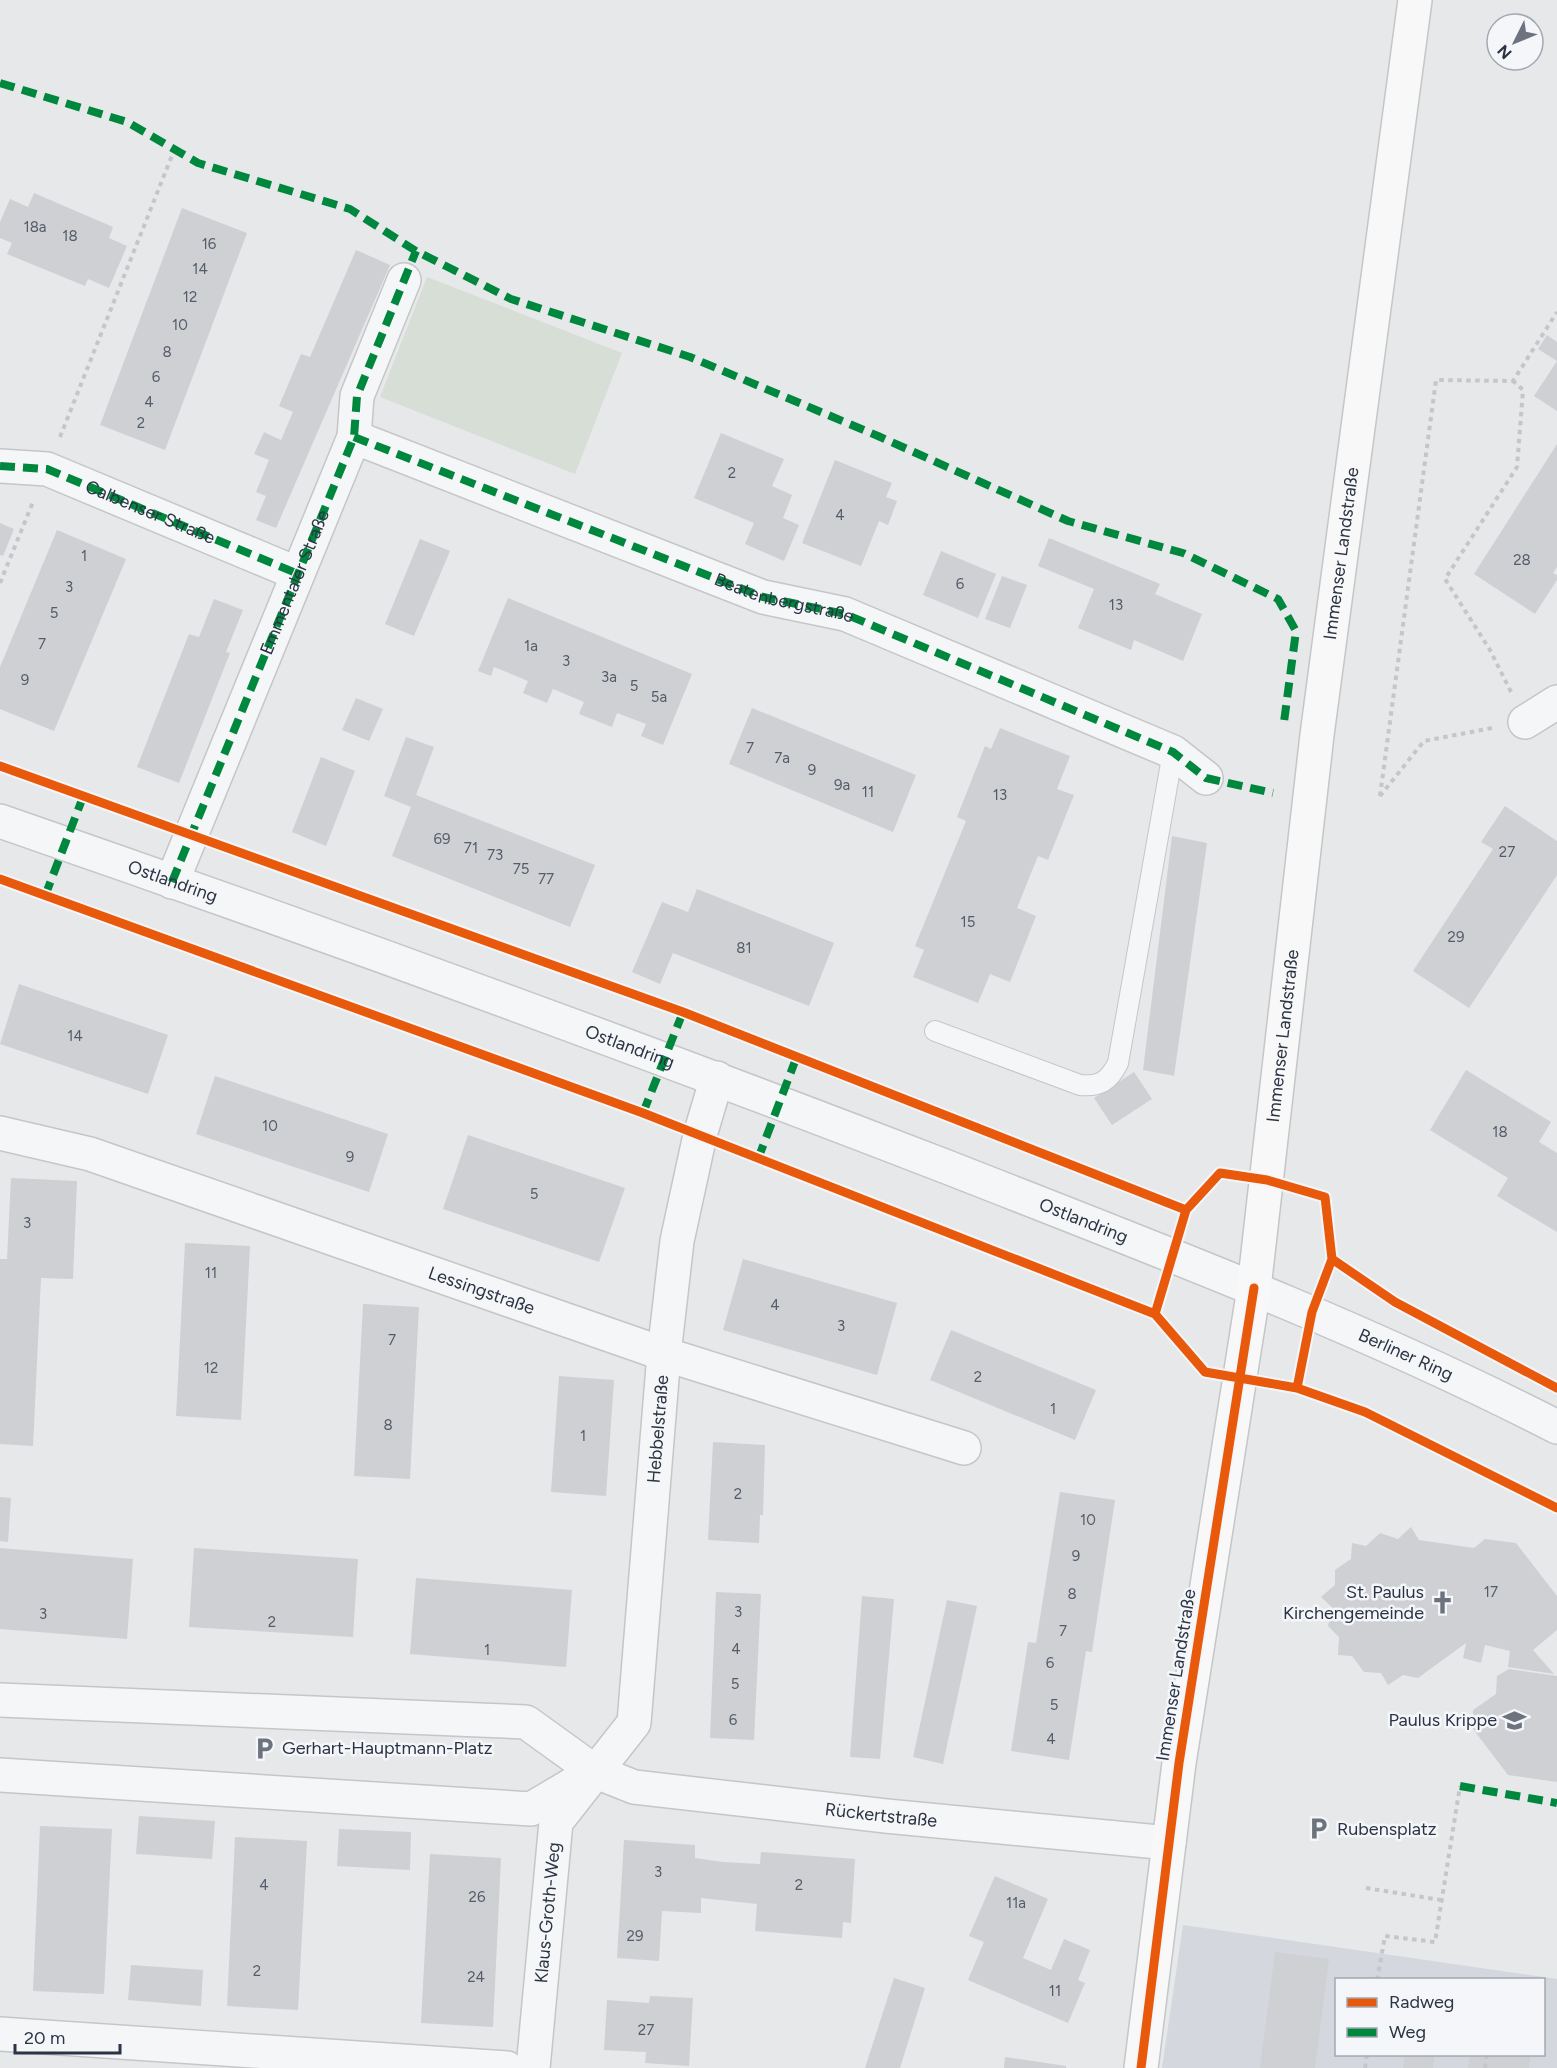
<svg xmlns="http://www.w3.org/2000/svg" width="1557" height="2068" viewBox="0 0 1557 2068" font-family="Figtree,sans-serif">
<rect width="100%" height="100%" fill="#e6e8ea"/>
<path fill="#d4d7dd" fill-rule="evenodd" d="M1183,1925L1557,1979V2068H1162ZM1336,1980H1544V2054H1336Z"/>
<path fill="#d6ded6" d="M427,277L622,353L575,474L380,397Z"/>
<path fill="#ced0d3" d="M34,193L113,227L109,238L127,246L109,288L88,279L85,286L7,254L12,243L0,238V222L10,199L28,207Z
M182,208L247,233L165,450L100,425Z
M356,250L390,265L276,528L256,520L266,496L256,492L269,460L254,454L264,432L281,440L293,412L279,406L301,354L310,357Z
M1547,335L1557,342V411L1534,396L1557,361L1538,349Z
M721,433L784,459L772,486L792,495L783,518L799,525L784,561L745,544L754,523L694,498Z
M1557,444V567L1553,573L1557,575V580L1535,614L1474,574Z
M835,460L892,483L886,497L897,501L888,525L879,521L861,566L802,543Z
M0,523L14,529L3,556L0,555Z
M57,530L126,559L54,731L0,709V667Z
M1049,538L1160,584L1155,594L1202,614L1183,661L1134,640L1131,650L1078,628L1094,589L1038,566Z
M420,539L450,551L414,636L385,624Z
M941,551L996,574L978,618L923,595Z
M1002,576L1027,585L1010,628L985,619Z
M508,598L692,674L663,745L641,736L646,724L617,713L612,727L579,714L584,702L553,689L547,703L523,693L528,681L494,667L491,676L478,671Z
M214,599L243,610L226,652L230,653L179,783L137,767L189,634L199,637Z
M356,698L383,709L369,741L342,730Z
M752,708L916,775L893,832L729,764Z
M1000,728L1070,756L1057,789L1074,795L1048,860L1038,856L1017,908L1036,916L1010,982L990,974L978,1003L913,977L924,950L915,946L966,821L957,817L985,746L991,749Z
M406,737L434,747L416,795L595,865L570,927L392,856L411,807L384,796Z
M321,757L355,771L326,846L292,832Z
M1505,806L1557,841V875L1469,1008L1413,971L1493,849L1481,842Z
M1172,836L1207,843L1174,1076L1143,1070Z
M697,889L834,943L809,1006L673,953L660,984L632,972L662,902L688,912Z
M19,984L168,1035L148,1094L0,1044Z
M1466,1070L1551,1122L1539,1142L1557,1153V1232L1497,1196L1508,1178L1430,1130Z
M1134,1072L1152,1099L1112,1125L1094,1098Z
M215,1076L388,1134L369,1192L196,1134Z
M468,1135L625,1188L599,1262L443,1209Z
M11,1178L77,1181L73,1279L41,1278L33,1446L0,1444V1259H7Z
M185,1243L250,1246L241,1420L176,1416Z
M743,1259L897,1303L877,1375L723,1330Z
M363,1304L419,1307L410,1479L354,1476Z
M951,1330L1096,1390L1075,1440L930,1380Z
M559,1376L614,1380L606,1496L551,1492Z
M713,1442L765,1445L763,1515H760L759,1543L708,1540Z
M1060,1492L1115,1500L1092,1652L1086,1651L1069,1760L1011,1751L1028,1642L1036,1643Z
M0,1497L11,1498L8,1542L0,1541Z
M1411,1527L1419,1540L1474,1548L1485,1539L1516,1543L1557,1596V1630L1533,1650L1554,1674L1508,1667L1510,1651L1485,1645L1481,1663L1463,1658L1466,1643L1418,1678L1403,1675L1388,1685L1381,1673L1364,1672L1352,1656L1338,1655L1339,1637L1328,1626L1333,1608L1321,1597L1335,1585V1570L1351,1559L1352,1543L1366,1546L1380,1533L1398,1539Z
M0,1548L133,1559L127,1639L0,1629Z
M194,1548L358,1559L353,1637L189,1627Z
M416,1578L572,1590L566,1667L410,1654Z
M716,1592L761,1594L754,1740L710,1738Z
M862,1596L894,1599L880,1759L850,1757Z
M947,1600L977,1606L943,1764L913,1757Z
M1509,1669L1557,1676V1782L1508,1775L1473,1729V1710L1496,1694L1497,1676Z
M139,1816L215,1821L212,1859L136,1854Z
M40,1826L112,1829L104,1994L33,1991Z
M339,1829L411,1832L410,1870L337,1866Z
M235,1837L307,1841L298,2010L227,2006Z
M624,1840L695,1845V1858L723,1862L760,1864L761,1852L855,1859L851,1923L843,1922L842,1938L755,1931L757,1904L701,1898V1913L662,1911L659,1961L617,1958Z
M430,1854L501,1858L493,2027L421,2023Z
M995,1876L1048,1899L1023,1958L1051,1970L1064,1939L1090,1950L1078,1980L1085,1983L1068,2023L968,1980L984,1942L969,1936Z
M1275,1952L1329,1959L1315,2068H1260Z
M131,1965L203,1970L201,2006L128,2000Z
M894,1978L925,1988L900,2068H865Z
M650,1996L693,1998L689,2066L645,2063L646,2052L604,2050L607,2000L649,2003Z
M1405,2055H1435L1433,2068H1403Z
M1470,2055H1531L1529,2068H1468Z
M1005,2057L1066,2066V2068H1004Z"/>
<g fill="none" stroke-linecap="round" stroke-linejoin="round">
<defs>
<path id="lane" d="M935,1031L1080,1085C1100,1087 1109,1081 1118,1063L1173,752"/>
<g id="street">
<path id="s1" d="M354,437L763,597L845,614L1173,752L1206,778"/>
<path d="M0,466L47,469L296,573"/>
<path d="M1525,722L1557,702"/>
<path id="s2" d="M0,821C318,931 634,1046 947,1167C1153,1248 1360,1326 1557,1427"/>
<path d="M172,882L354,437L357,396L404,280"/>
<path id="s3" d="M0,1133L90,1154L664,1354L964,1448"/>
<path id="s4" d="M0,1700L526,1722L594,1771L634,1787L886,1816L1169,1843"/>
<path d="M0,1775L531,1809L580,1780"/>
<path d="M0,2034L507,2068"/>
<path id="s5" d="M533,2068L556,1822L634,1723L664,1354L677,1241L700,1135L717,1078"/>
</g>
<g id="secondary">
<path id="s6" d="M1141,2068L1179,1763L1254,1288L1317,735L1415,0"/>
</g>
</defs>
<use href="#lane" stroke="#c4c6c8" stroke-width="22"/>
<use href="#street" stroke="#c4c6c8" stroke-width="36"/>
<use href="#secondary" stroke="#c4c6c8" stroke-width="36"/>
<path stroke="#c5c6ca" stroke-width="4" stroke-dasharray="4.5 4.5" stroke-linecap="butt" d="M60,437L175,148
M0,583L33,502
M1511,692L1490,650L1445,579L1517,467L1523,390L1513,381
M1380,796L1436,380L1513,381L1557,312
M1380,796L1424,741L1492,728
M1366,1888L1441,1900
M1377,1980L1385,1936L1435,1942L1460,1786
M1365,2068L1367,2054
M1485,2068L1487,2054"/>
<use href="#lane" stroke="#f5f6f7" stroke-width="20"/>
<use href="#street" stroke="#f5f6f7" stroke-width="33"/>
<use href="#secondary" stroke="#f8f8f8" stroke-width="33"/>
<g stroke="#00873e" stroke-width="8" stroke-dasharray="15 8" stroke-linecap="butt">
<path d="M0,83L127,122L198,163L350,209L416,251L511,299L690,357L878,436L1068,521L1183,553L1278,599L1296,631L1284,722"/>
<path d="M354,437L763,597L845,614L1173,752L1206,778L1273,793"/>
<path id="s7" d="M0,466L47,469L296,573"/>
<path id="s8" d="M172,882L354,437L357,396L416,251"/>
<path d="M45,896L83,797"/>
<path d="M643,1113L683,1012"/>
<path d="M758,1159L797,1056"/>
<path d="M1460,1786L1557,1803"/>
</g>
<defs>
<path id="cycleway" d="M0,766L683,1012L1186,1210L1220,1173L1267,1180L1325,1197L1332,1259L1395,1302L1557,1388
M0,879L643,1113L1155,1314L1205,1372L1297,1388L1365,1412L1557,1508
M1155,1314L1186,1210
M1297,1388L1312,1312L1332,1259
M1141,2068L1179,1763L1254,1288"/>
</defs>
<use href="#cycleway" stroke="#f4f6f9" stroke-width="13"/>
<use href="#cycleway" stroke="#e8590c" stroke-width="9"/>
</g>
<defs>
<symbol id="church-bare" viewBox="-9 -9 18 18"><path d="M-1.2-6h2.4v3.5h3.3v2.4h-3.3V6h-2.4V-.1h-3.3v-2.4h3.3Z" fill="#6c737f" stroke="#f4f6f9" stroke-width="2.5" paint-order="stroke"/></symbol>
<symbol id="school-bare" viewBox="-9 -9 18 18"><path d="M0-5L7-2L0 1L-7-2ZM-4 1L0 2.5L4 1V4Q0 6-4 4Z" fill="#6c737f" stroke="#f4f6f9" stroke-width="2.5" paint-order="stroke"/></symbol>
<symbol id="parking-bare" viewBox="-9 -9 18 18"><path d="M-3.5-5.5H1a3.5 3.5 0 0 1 0 7H-1V5.5H-3.5ZM-1-3.4V-.6H.8a1.4 1.4 0 0 0 0-2.8Z" fill="#6c737f" stroke="#f4f6f9" stroke-width="2.5" paint-order="stroke"/></symbol>
</defs>
<g fill-rule="evenodd">
<use href="#church-bare" x="1426" y="1586" width="33" height="33"/>
<use href="#school-bare" x="1498" y="1704" width="33" height="33"/>
<use href="#parking-bare" x="248" y="1732" width="33" height="33"/>
<use href="#parking-bare" x="1302" y="1812" width="33" height="33"/>
</g>
<g text-anchor="middle" dominant-baseline="central" stroke-width="5" stroke-linejoin="round" paint-order="stroke">
<g font-size="15" fill="#545c69">
<text x="35" y="227">18a</text>
<text x="70" y="236">18</text>
<text x="209" y="244">16</text>
<text x="200" y="269">14</text>
<text x="190" y="297">12</text>
<text x="180" y="325">10</text>
<text x="167" y="352">8</text>
<text x="156" y="377">6</text>
<text x="149" y="402">4</text>
<text x="141" y="423">2</text>
<text x="732" y="473">2</text>
<text x="840" y="515">4</text>
<text x="84" y="556">1</text>
<text x="1522" y="560">28</text>
<text x="960" y="584">6</text>
<text x="69" y="587">3</text>
<text x="1116" y="605">13</text>
<text x="54" y="613">5</text>
<text x="42" y="644">7</text>
<text x="531" y="646">1a</text>
<text x="566" y="661">3</text>
<text x="609" y="677">3a</text>
<text x="25" y="680">9</text>
<text x="634" y="686">5</text>
<text x="659" y="697">5a</text>
<text x="750" y="748">7</text>
<text x="782" y="758">7a</text>
<text x="812" y="770">9</text>
<text x="842" y="785">9a</text>
<text x="868" y="792">11</text>
<text x="1000" y="795">13</text>
<text x="442" y="839">69</text>
<text x="471" y="848">71</text>
<text x="1507" y="852">27</text>
<text x="495" y="855">73</text>
<text x="521" y="869">75</text>
<text x="546" y="879">77</text>
<text x="968" y="922">15</text>
<text x="1456" y="937">29</text>
<text x="744" y="948">81</text>
<text x="75" y="1036">14</text>
<text x="270" y="1126">10</text>
<text x="1500" y="1132">18</text>
<text x="350" y="1157">9</text>
<text x="534" y="1194">5</text>
<text x="27" y="1223">3</text>
<text x="211" y="1273">11</text>
<text x="775" y="1305">4</text>
<text x="841" y="1326">3</text>
<text x="392" y="1340">7</text>
<text x="211" y="1368">12</text>
<text x="978" y="1377">2</text>
<text x="1053" y="1409">1</text>
<text x="388" y="1425">8</text>
<text x="583" y="1436">1</text>
<text x="738" y="1494">2</text>
<text x="1088" y="1520">10</text>
<text x="1076" y="1556">9</text>
<text x="1491" y="1592">17</text>
<text x="1072" y="1594">8</text>
<text x="738" y="1612">3</text>
<text x="43" y="1614">3</text>
<text x="272" y="1622">2</text>
<text x="1063" y="1631">7</text>
<text x="736" y="1649">4</text>
<text x="487" y="1650">1</text>
<text x="1050" y="1663">6</text>
<text x="735" y="1684">5</text>
<text x="1054" y="1705">5</text>
<text x="733" y="1720">6</text>
<text x="1051" y="1739">4</text>
<text x="658" y="1872">3</text>
<text x="264" y="1885">4</text>
<text x="799" y="1885">2</text>
<text x="477" y="1897">26</text>
<text x="1016" y="1903">11a</text>
<text x="635" y="1936">29</text>
<text x="257" y="1971">2</text>
<text x="476" y="1977">24</text>
<text x="1055" y="1991">11</text>
<text x="646" y="2030">27</text>
</g>
<g font-size="18" fill="#2b3445" stroke="#f4f6f9">
<text stroke="none"><textPath href="#s7" startOffset="159">Calbenser Straße</textPath></text>
<text stroke="none"><textPath href="#s6" startOffset="1528">Immenser Landstraße</textPath></text>
<text stroke="none"><textPath href="#s8" startOffset="324">Emmentaler Straße</textPath></text>
<text stroke="none"><textPath href="#s1" startOffset="460">Beatenbergstraße</textPath></text>
<text stroke="none"><textPath href="#s2" startOffset="183">Ostlandring</textPath></text>
<text stroke="none"><textPath href="#s6" startOffset="1042">Immenser Landstraße</textPath></text>
<text stroke="none"><textPath href="#s2" startOffset="669">Ostlandring</textPath></text>
<text stroke="none"><textPath href="#s2" startOffset="1155">Ostlandring</textPath></text>
<text stroke="none"><textPath href="#s3" startOffset="507">Lessingstraße</textPath></text>
<text stroke="none"><textPath href="#s2" startOffset="1504">Berliner Ring</textPath></text>
<text stroke="none"><textPath href="#s5" startOffset="668">Hebbelstraße</textPath></text>
<text transform="translate(1176 1675) rotate(-81)">Immenser Landstraße</text>
<text stroke="none"><textPath href="#s4" startOffset="902">Rückertstraße</textPath></text>
<text stroke="none"><textPath href="#s5" startOffset="156">Klaus-Groth-Weg</textPath></text>
</g>
<g font-size="18" fill="#2b3445" stroke="#f4f6f9" text-anchor="end">
<text x="1424" y="1592">St. Paulus<tspan x="1424" dy="21">Kirchengemeinde</tspan></text>
<text x="1497" y="1720">Paulus Krippe</text>
<text x="282" y="1748" text-anchor="start">Gerhart-Hauptmann-Platz</text>
<text x="1337" y="1829" text-anchor="start">Rubensplatz</text>
</g>
</g>
<rect x="1335" y="1978" width="210" height="78" fill="#f4f6f9" stroke="#a4a8b1" stroke-width="1.5"/>
<rect x="1347" y="1998" width="30" height="9" fill="#e8590c" stroke="#a4a8b1" stroke-width="1.5"/>
<text x="1389" y="2008" font-size="18" fill="#2b3445">Radweg</text>
<rect x="1347" y="2028" width="30" height="9" fill="#00873e" stroke="#a4a8b1" stroke-width="1.5"/>
<text x="1389" y="2038" font-size="18" fill="#2b3445">Weg</text>
<g transform="translate(1515 42) rotate(227)"><circle r="28" fill="#f4f6f9" stroke="#a4a8b1" stroke-width="1.5"/>
<path d="M0-4.5L10 22L0 15L-10 22Z" fill="#6c737f"/>
<text y="-9" font-size="16" font-weight="bold" text-anchor="middle" fill="#2b3445">N</text>
</g>
<path d="M15 2044v9h105v-9" fill="none" stroke="#2b3445" stroke-width="3"/>
<text x="24" y="2044" font-size="18" fill="#2b3445" stroke="#f4f6f9" stroke-width="4.5" paint-order="stroke">20 m</text>
</svg>
